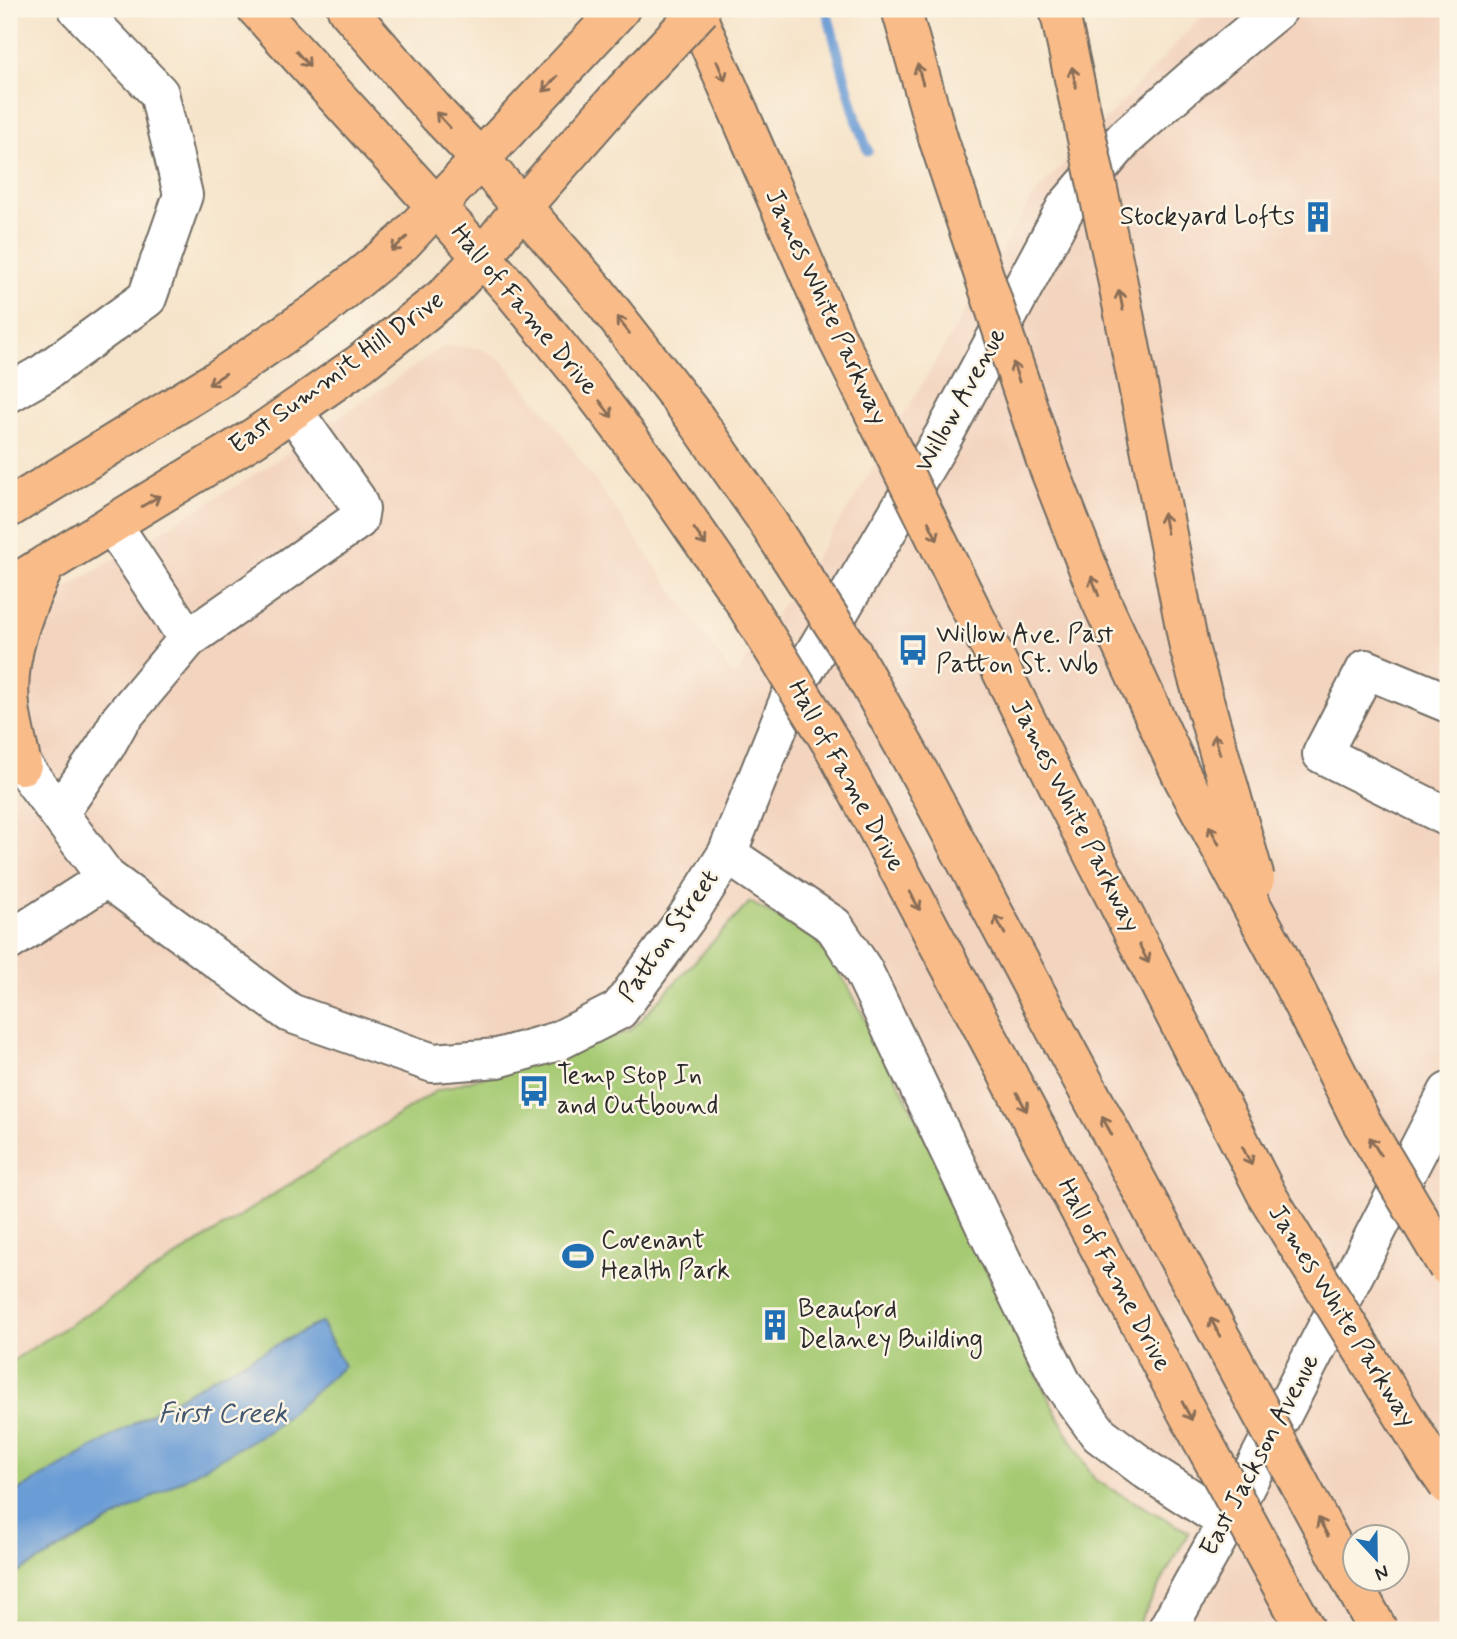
<svg xmlns="http://www.w3.org/2000/svg" width="1457" height="1639" viewBox="0 0 1457 1639" font-family="Mynerve,sans-serif">
<rect width="100%" height="100%" fill="#fcf5e5"/>
<filter id="ink" filterUnits="userSpaceOnUse"><feTurbulence type="fractalNoise" baseFrequency=".0143" numOctaves="2"/><feDisplacementMap in="SourceGraphic" scale="14" xChannelSelector="R" yChannelSelector="G"/><feConvolveMatrix kernelMatrix="1 2 1 2 8 2 1 2 1" color-interpolation-filters="sRGB"/></filter>
<filter id="wash" filterUnits="userSpaceOnUse"><feTurbulence type="fractalNoise" baseFrequency=".00686" numOctaves="4" result="noise"/><feDisplacementMap in="SourceGraphic" scale="28" xChannelSelector="R" yChannelSelector="G"/><feGaussianBlur stdDeviation="1.57" result="paint"/><feColorMatrix in="noise" values="0 0 0 0 0 0 0 0 0 0 0 0 0 0 0 0 0 1.4 0 .05"/><feComposite in="paint" operator="in"/></filter>
<g filter="url(#wash)">
<rect width="100%" height="100%" fill="#f6e4ca"/>
<path fill="#f3d4bf" fill-rule="evenodd" d="M1211,9H1448V1630H9V623L262,470L444,346L479,348L501,359L552,420L734,677L850,506L1034,195L1192,27ZM1356,1538H1398V1580H1356Z"/>
<path fill="#a6ca73" stroke="#687a4f" stroke-width="2" d="M750,902L815,938L848,986L904,1093L955,1197L1006,1315L1062,1424L1095,1480L1189,1532L1135,1630H9V1363L436,1091L630,1031Z"/>
<path fill="#6a9cd5" stroke="#4a6480" stroke-width="2" d="M321,1322L344,1366L272,1429L9,1578V1496L214,1377Z"/>
<g fill="none" stroke-linecap="round" stroke-linejoin="round">
<path stroke="#6a9cd5" stroke-width="10" d="M826,9L858,125L868,151"/>
</g>
</g>
<g filter="url(#ink)">
<g fill="none" stroke-linecap="round" stroke-linejoin="round">
<defs>
<path id="minor" d="M9,393L44,373L147,298L183,195L159,93L78,9
M112,524L188,639L358,520L360,509L356,499L293,411
M1448,703L1366,669L1322,754L1448,817
M9,740L22,765L107,878L290,1013L433,1063L498,1058L558,1041L619,1010L687,917L727,854L794,688L944,435L1066,207L1125,138L1190,81L1278,9
M59,813L105,747L120,720L188,639
M727,854L834,926L863,970L1022,1303L1062,1383L1099,1434L1148,1471L1227,1522
M9,941L107,878
M1167,1630L1227,1522L1448,1092"/>
<path id="major" d="M257,9L511,289L578,371L661,481
M347,9L439,116L479,158L595,290L695,418
M9,508L217,380L321,309L403,242L620,9
M9,587L255,437L361,363L445,296L482,257L522,207L623,92
M22,765C18,746 12,726 10,706C5,656 24,609 46,564"/>
<path id="highway" d="M694,9L837,338
M901,9L938,138"/>
</defs>
<use href="#minor" stroke="#726c63" stroke-width="42"/>
<use href="#major" stroke="#726c63" stroke-width="42"/>
<use href="#highway" stroke="#726c63" stroke-width="42"/>
<use href="#minor" stroke="#fff" stroke-width="38"/>
<use href="#major" stroke="#f9bc89" stroke-width="38"/>
<use href="#highway" stroke="#f9bc89" stroke-width="38"/>
<defs>
<path id="major-bridge" d="M623,92L701,9
M695,418L763,515L851,651L921,776L1045,1010L1378,1630
M661,481L740,595L835,749L1182,1403L1306,1630"/>
<path id="highway-bridge" d="M1059,9L1116,273L1189,647L1255,879
M938,138L1045,458L1101,601L1182,776L1276,951L1361,1121L1448,1267
M837,338L1068,805L1268,1197L1431,1460L1448,1485"/>
</defs>
<use href="#major-bridge" stroke="#726c63" stroke-width="42" stroke-linecap="butt"/>
<use href="#highway-bridge" stroke="#726c63" stroke-width="42" stroke-linecap="butt"/>
<use href="#major-bridge" stroke="#f9bc89" stroke-width="38"/>
<use href="#highway-bridge" stroke="#f9bc89" stroke-width="38"/>
</g>
<defs><path id="oneway-shaft" d="M-6 0H5M1.5-3L5.5 0L1.5 3" fill="none" stroke-width="1.6" stroke-linecap="round" stroke-linejoin="round" transform="scale(1.75)"/></defs>
<g stroke="#886c55">
<use href="#oneway-shaft" transform="translate(303 59) rotate(49)"/>
<use href="#oneway-shaft" transform="translate(721 71) rotate(67)"/>
<use href="#oneway-shaft" transform="translate(920 74) rotate(-106)"/>
<use href="#oneway-shaft" transform="translate(1074 77) rotate(-102)"/>
<use href="#oneway-shaft" transform="translate(550 84) rotate(133)"/>
<use href="#oneway-shaft" transform="translate(443 120) rotate(-133)"/>
<use href="#oneway-shaft" transform="translate(399 244) rotate(138)"/>
<use href="#oneway-shaft" transform="translate(1121 300) rotate(-101)"/>
<use href="#oneway-shaft" transform="translate(623 325) rotate(-128)"/>
<use href="#oneway-shaft" transform="translate(1016 372) rotate(-108)"/>
<use href="#oneway-shaft" transform="translate(217 379) rotate(147)"/>
<use href="#oneway-shaft" transform="translate(606 409) rotate(53)"/>
<use href="#oneway-shaft" transform="translate(151 501) rotate(-31)"/>
<use href="#oneway-shaft" transform="translate(1165 523) rotate(-101)"/>
<use href="#oneway-shaft" transform="translate(933 531) rotate(64)"/>
<use href="#oneway-shaft" transform="translate(700 537) rotate(55)"/>
<use href="#oneway-shaft" transform="translate(1095 586) rotate(-111)"/>
<use href="#oneway-shaft" transform="translate(1217 744) rotate(-106)"/>
<use href="#oneway-shaft" transform="translate(1214 835) rotate(-118)"/>
<use href="#oneway-shaft" transform="translate(915 901) rotate(62)"/>
<use href="#oneway-shaft" transform="translate(1000 925) rotate(-118)"/>
<use href="#oneway-shaft" transform="translate(1144 954) rotate(63)"/>
<use href="#oneway-shaft" transform="translate(1022 1102) rotate(62)"/>
<use href="#oneway-shaft" transform="translate(1107 1126) rotate(-118)"/>
<use href="#oneway-shaft" transform="translate(1375 1146) rotate(-121)"/>
<use href="#oneway-shaft" transform="translate(1247 1156) rotate(63)"/>
<use href="#oneway-shaft" transform="translate(1215 1327) rotate(-118)"/>
<use href="#oneway-shaft" transform="translate(1187 1411) rotate(62)"/>
<use href="#oneway-shaft" transform="translate(1323 1527) rotate(-118)"/>
</g>
</g>
<defs>
<symbol id="building-bare" viewBox="-9 -9 18 18"><path d="M-4-6H4V6H1V3H-1V6H-4ZM-2.5-4.3h1.7v1.8h-1.7ZM.8-4.3h1.7v1.8H.8ZM-2.5-1h1.7V.8h-1.7ZM.8-1h1.7V.8H.8Z" fill="#1f6fb2" stroke="#fcf5e5" stroke-width="2.5" paint-order="stroke"/></symbol>
<symbol id="bus-bare" viewBox="-9 -9 18 18"><path d="M-5-6H5V4H4V6H2V4H-2V6H-4V4H-5ZM-3.5-4V0h7V-4ZM-3.5 1.2v1.5H-2V1.2ZM2 1.2v1.5H3.5V1.2Z" fill="#1f6fb2" stroke="#fcf5e5" stroke-width="2.5" paint-order="stroke"/></symbol>
<symbol id="stadium-bare" viewBox="-9 -9 18 18"><path d="M0-5a6.5 5 0 1 0 0 10a6.5 5 0 1 0 0-10ZM-3.5-1.8h7v3.6h-7Z" fill="#1f6fb2" stroke="#fcf5e5" stroke-width="2.5" paint-order="stroke"/></symbol>
</defs>
<g fill-rule="evenodd">
<use href="#building-bare" x="1296" y="195" width="44" height="44"/>
<use href="#bus-bare" x="891" y="628" width="44" height="44"/>
<use href="#bus-bare" x="512" y="1069" width="44" height="44"/>
<use href="#stadium-bare" x="556" y="1234" width="44" height="44"/>
<use href="#building-bare" x="753" y="1303" width="44" height="44"/>
</g>
<g text-anchor="middle" dominant-baseline="central" stroke-width="5" stroke-linejoin="round" paint-order="stroke">
<g font-size="26" fill="#2b2b2b" stroke="#fcf5e5" text-anchor="start">
<text x="1295" y="217" text-anchor="end">Stockyard Lofts</text>
<text x="936" y="635">Willow Ave. Past<tspan x="936" dy="30">Patton St. Wb</tspan></text>
<text x="557" y="1076">Temp Stop In<tspan x="557" dy="30">and Outbound</tspan></text>
<text x="601" y="1241">Covenant<tspan x="601" dy="30">Health Park</tspan></text>
<text x="798" y="1310">Beauford<tspan x="798" dy="30">Delaney Building</tspan></text>
</g>
<g font-size="26" fill="#2b2b2b" stroke="#fcf5e5">
<text transform="translate(826 307) rotate(65)">James White Parkway</text>
<text transform="translate(524 310) rotate(50)">Hall of Fame Drive</text>
<text transform="translate(337 373) rotate(-36)">East Summit Hill Drive</text>
<text transform="translate(961 400) rotate(-61)">Willow Avenue</text>
<text transform="translate(846 776) rotate(61)">Hall of Fame Drive</text>
<text transform="translate(1075 816) rotate(63)">James White Parkway</text>
<text transform="translate(669 936) rotate(-55)">Patton Street</text>
<text transform="translate(1114 1275) rotate(62)">Hall of Fame Drive</text>
<text transform="translate(1342 1316) rotate(58)">James White Parkway</text>
<text transform="translate(1260 1455) rotate(-62)">East Jackson Avenue</text>
</g>
<g font-size="28" font-style="italic" fill="#44586f" stroke="#fcf5e5">
<text x="223" y="1414">First Creek</text>
</g>
</g>
<rect width="1457" height="1639" fill="none" stroke="#fcf5e5" stroke-width="35"/>
<g transform="translate(1376 1558) rotate(158)"><circle r="33" fill="#fcf5e5" stroke="#a8a49b" stroke-width="2"/>
<path d="M0-5L12 26L0 18L-12 26Z" fill="#1f6fb2"/>
<text y="-10" font-size="19" font-weight="bold" text-anchor="middle" fill="#2b2b2b">N</text>
</g>
</svg>
